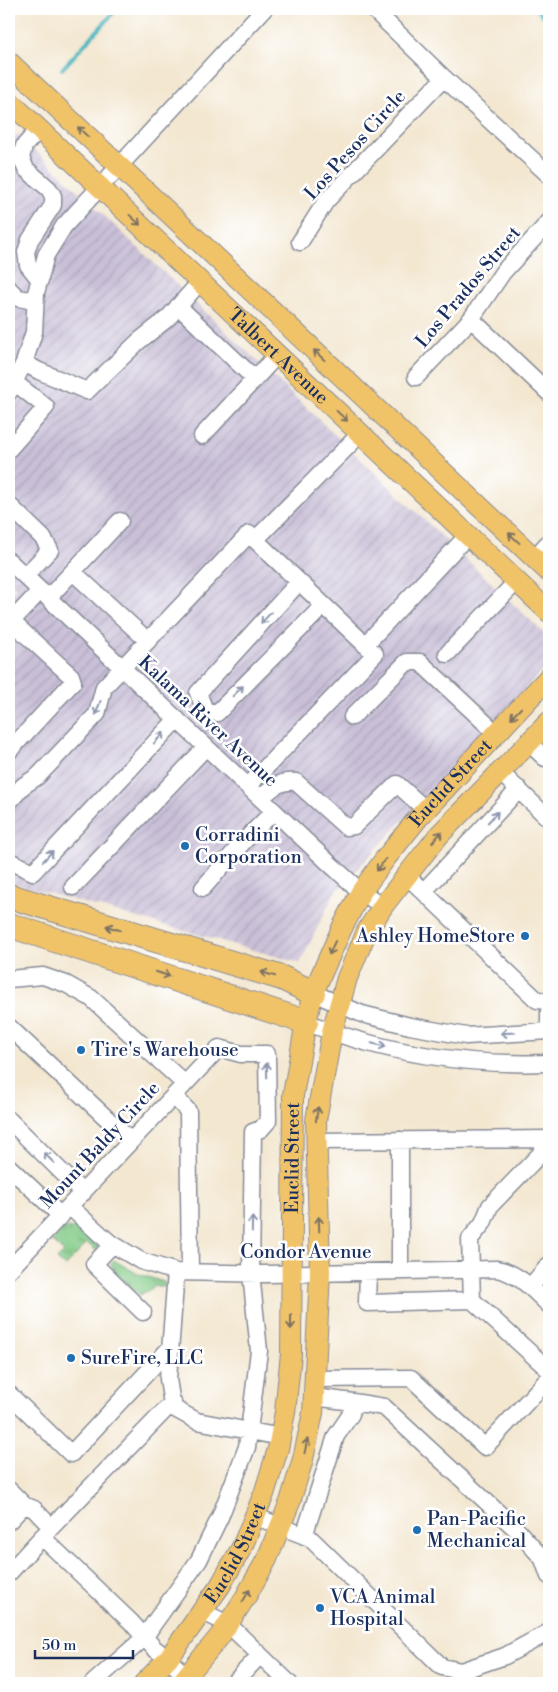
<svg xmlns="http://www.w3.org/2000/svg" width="558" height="1692" viewBox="0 0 558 1692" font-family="'Libre Bodoni',serif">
<defs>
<pattern id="industrial-furrows" width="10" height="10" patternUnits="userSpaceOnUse" patternTransform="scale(1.25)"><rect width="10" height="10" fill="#c9bfd7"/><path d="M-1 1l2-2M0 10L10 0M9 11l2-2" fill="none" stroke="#aca4bb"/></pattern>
<pattern id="grass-tufts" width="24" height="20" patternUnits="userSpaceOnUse" patternTransform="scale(1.25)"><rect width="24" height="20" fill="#82ca86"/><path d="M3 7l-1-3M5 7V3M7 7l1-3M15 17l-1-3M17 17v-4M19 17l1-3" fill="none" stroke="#6aa471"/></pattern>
</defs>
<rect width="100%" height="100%" fill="#fff"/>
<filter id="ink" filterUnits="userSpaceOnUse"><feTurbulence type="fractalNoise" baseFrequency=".02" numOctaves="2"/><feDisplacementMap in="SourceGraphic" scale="10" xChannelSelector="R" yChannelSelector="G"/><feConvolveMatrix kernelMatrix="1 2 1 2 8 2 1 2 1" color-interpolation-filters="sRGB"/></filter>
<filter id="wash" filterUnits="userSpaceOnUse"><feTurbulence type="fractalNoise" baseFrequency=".0096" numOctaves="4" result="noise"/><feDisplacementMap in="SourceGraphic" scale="20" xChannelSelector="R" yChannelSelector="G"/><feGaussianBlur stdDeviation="1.12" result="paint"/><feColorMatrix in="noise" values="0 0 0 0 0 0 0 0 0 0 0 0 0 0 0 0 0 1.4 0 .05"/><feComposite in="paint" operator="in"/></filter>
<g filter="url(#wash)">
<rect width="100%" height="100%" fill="#f3e7d0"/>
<path fill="url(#industrial-furrows)" d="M18,134L549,638V663L334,894L300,963L9,882V596L16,588L9,581V144Z"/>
<path fill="url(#grass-tufts)" stroke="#4e7c72" d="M68,1228L79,1229L100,1248L97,1251L87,1243L65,1267L57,1260L64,1252L52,1241L62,1230Z
M114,1260L136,1273L164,1282L168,1287L156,1286L140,1295L115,1273L111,1264Z"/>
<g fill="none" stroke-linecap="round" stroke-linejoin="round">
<path stroke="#43b3bd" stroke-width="4" d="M536,9L549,21
M62,69L117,9"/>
</g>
</g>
<g filter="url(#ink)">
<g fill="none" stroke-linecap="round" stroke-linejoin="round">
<defs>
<path id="minor" d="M373,9L444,78L549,175
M39,129L24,146L21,158L26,169L49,189L53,196V205L30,240L26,252L28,265L40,280
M300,242L326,201L444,78
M9,289L18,298L36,301
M178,306L255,379
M471,319L549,393
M24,363L39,371L87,391L139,341L168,318L200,282
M416,377L471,319L503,272L549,222
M9,392L24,363L34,332L36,293L46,255L64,226L264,9
M202,436L277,355
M9,449L46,407L14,382
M9,505L43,538L50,550L25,576
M255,540L361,433
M534,558L549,542
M9,561L329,863L361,892L383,906
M73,572L148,641
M299,582L198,693L205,710L217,713L323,606
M48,598L120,521
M9,624L40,591
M365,645L468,535
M447,654L517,581
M352,717L407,662H420L496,733
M529,743L545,758L549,754
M9,751L73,682L71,676L11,621
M501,773L549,819
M261,798C272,788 280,780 296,782L346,827L354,826L397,784L426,810
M9,802L23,786L38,776L97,714L104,687L249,534L375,654L248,786
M9,861L33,872L177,719
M407,876L537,1000L549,1001
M73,887L206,747
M203,888L244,841L274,811
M424,891L519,789
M9,979L43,976L66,984L91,998L185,1084
M313,993L362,1014L410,1026L466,1036L549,1031
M306,1022C382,1053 467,1066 549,1063
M9,1027L131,1141
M549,1031V1011
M174,1096L188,1111L190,1272
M9,1120L83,1193
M400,1140V1271
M317,1141L549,1139
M9,1167L61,1216
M70,1207L109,1242L141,1261L176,1272L268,1274L496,1269C518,1272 534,1291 549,1305
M113,1244L94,1264L143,1312
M9,1270L219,1048L241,1054H267L268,1121L261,1129L253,1132L251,1273L259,1351L247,1447L220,1517L199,1560L154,1623L144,1638L93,1683
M176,1272L168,1379L171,1398L175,1409L197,1421L281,1437
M368,1272L367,1303L472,1300L549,1370
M530,1287L549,1265
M472,1300L470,1239L483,1223L490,1206L549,1145
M316,1379L411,1378L485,1447L549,1378
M9,1394L71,1454L170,1348
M353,1402L384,1407L517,1530L543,1559L549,1576
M9,1490L24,1505L34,1509L51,1527
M254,1516L310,1538L442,1667L461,1671L505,1656L549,1632
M9,1521L24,1505
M304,1536L336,1436L351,1414L353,1402L314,1397
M42,1537L173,1402
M9,1573L42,1537L131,1622L154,1648L168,1659L187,1677
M203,1612L228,1624L289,1683
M234,1683L260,1655"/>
<g id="major">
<path d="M9,62L549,572"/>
<path id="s1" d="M9,101L549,612"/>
<path id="s2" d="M144,1683L168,1659L220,1586L242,1547L264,1494L278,1449L285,1412L291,1354L293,1095L306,1022L313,993L342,928L361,892L385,859L418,818L549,677"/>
<path d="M181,1683L220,1636L245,1598L267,1559L290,1502L303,1459L313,1413L320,1273L316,1120L332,1032L347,978L367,931L383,906L423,855L440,834L549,722"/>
</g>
<path id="highway" d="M9,896L282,978L313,993
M9,925L306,1022"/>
</defs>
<use href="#minor" stroke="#878b97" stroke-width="19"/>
<use href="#major" stroke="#878b97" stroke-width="22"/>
<use href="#highway" stroke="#878b97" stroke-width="26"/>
<use href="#minor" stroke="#fff" stroke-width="16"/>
<use href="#major" stroke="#f1c369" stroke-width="20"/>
<use href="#highway" stroke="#f1c369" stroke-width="24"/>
</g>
<defs><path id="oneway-shaft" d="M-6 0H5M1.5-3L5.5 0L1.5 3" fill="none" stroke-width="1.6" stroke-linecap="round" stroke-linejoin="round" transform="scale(1.25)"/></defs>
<g stroke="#7b7263">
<use href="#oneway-shaft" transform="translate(83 132) rotate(-137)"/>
<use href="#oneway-shaft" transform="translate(135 220) rotate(43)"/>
<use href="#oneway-shaft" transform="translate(319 355) rotate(-137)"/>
<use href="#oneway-shaft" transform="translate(342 416) rotate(43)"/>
<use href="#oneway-shaft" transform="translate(514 538) rotate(-137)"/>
<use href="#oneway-shaft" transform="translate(516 713) rotate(134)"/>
<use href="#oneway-shaft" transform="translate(437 837) rotate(-49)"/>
<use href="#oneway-shaft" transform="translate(381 865) rotate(126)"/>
<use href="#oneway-shaft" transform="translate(113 928) rotate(-163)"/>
<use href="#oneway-shaft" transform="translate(332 948) rotate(114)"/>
<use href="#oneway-shaft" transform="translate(163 974) rotate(18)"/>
<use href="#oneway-shaft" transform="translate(268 974) rotate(-163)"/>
<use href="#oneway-shaft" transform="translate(317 1114) rotate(-81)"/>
<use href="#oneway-shaft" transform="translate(319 1224) rotate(-92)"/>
<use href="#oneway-shaft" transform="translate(291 1322) rotate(90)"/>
<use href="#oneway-shaft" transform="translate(306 1446) rotate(-78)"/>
<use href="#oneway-shaft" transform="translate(246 1596) rotate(-59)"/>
</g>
<g stroke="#8d97ae">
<use href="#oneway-shaft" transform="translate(266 618) rotate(132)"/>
<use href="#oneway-shaft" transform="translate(238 691) rotate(-45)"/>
<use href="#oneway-shaft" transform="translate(98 708) rotate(110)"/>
<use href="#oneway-shaft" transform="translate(159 738) rotate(-47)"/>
<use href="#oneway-shaft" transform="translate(493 817) rotate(-47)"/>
<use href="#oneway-shaft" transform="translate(48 856) rotate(-47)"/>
<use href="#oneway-shaft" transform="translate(508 1033) rotate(177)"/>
<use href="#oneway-shaft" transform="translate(379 1045) rotate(13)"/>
<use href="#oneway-shaft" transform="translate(267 1070) rotate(-91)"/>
<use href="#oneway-shaft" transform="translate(49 1158) rotate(-136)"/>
<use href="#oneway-shaft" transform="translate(252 1224) rotate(-89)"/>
</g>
</g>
<g fill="#1f6fb2" stroke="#fff" stroke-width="2">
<circle cx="185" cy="846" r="5"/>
<circle cx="525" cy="936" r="5"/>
<circle cx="81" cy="1050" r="5"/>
<circle cx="71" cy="1358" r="5"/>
<circle cx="417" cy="1530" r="5"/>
<circle cx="320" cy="1608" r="5"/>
</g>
<g text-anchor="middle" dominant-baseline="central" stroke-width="5" stroke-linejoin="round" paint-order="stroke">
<g font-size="19" fill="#1b2f5e" stroke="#fff">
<text transform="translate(355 145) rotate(-48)">Los Pesos Circle</text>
<text transform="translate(468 287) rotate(-50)">Los Prados Street</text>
<text stroke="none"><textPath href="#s1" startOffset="371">Talbert Avenue</textPath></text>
<text transform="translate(208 721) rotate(43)">Kalama River Avenue</text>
<text stroke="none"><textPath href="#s2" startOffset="985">Euclid Street</textPath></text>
<text transform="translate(100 1145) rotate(-47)">Mount Baldy Circle</text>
<text stroke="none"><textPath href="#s2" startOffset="565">Euclid Street</textPath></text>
<text x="306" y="1252">Condor Avenue</text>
<text stroke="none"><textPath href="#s2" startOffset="160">Euclid Street</textPath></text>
</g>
<g font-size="19" fill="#1b2f5e" stroke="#fff" text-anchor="start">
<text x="195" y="835">Corradini<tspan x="195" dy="22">Corporation</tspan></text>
<text x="515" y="936" text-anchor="end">Ashley HomeStore</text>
<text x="91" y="1050">Tire's Warehouse</text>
<text x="81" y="1358">SureFire, LLC</text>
<text x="427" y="1519">Pan-Pacific<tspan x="427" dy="22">Mechanical</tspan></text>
<text x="330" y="1597">VCA Animal<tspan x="330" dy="22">Hospital</tspan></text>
</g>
</g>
<rect width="558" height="1692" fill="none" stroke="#fff" stroke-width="30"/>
<path d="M35 1650v8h98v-8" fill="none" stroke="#1b2f5e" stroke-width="2.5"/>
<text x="42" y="1650" font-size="15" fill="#1b2f5e" stroke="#ffffff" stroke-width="4" paint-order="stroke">50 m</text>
</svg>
